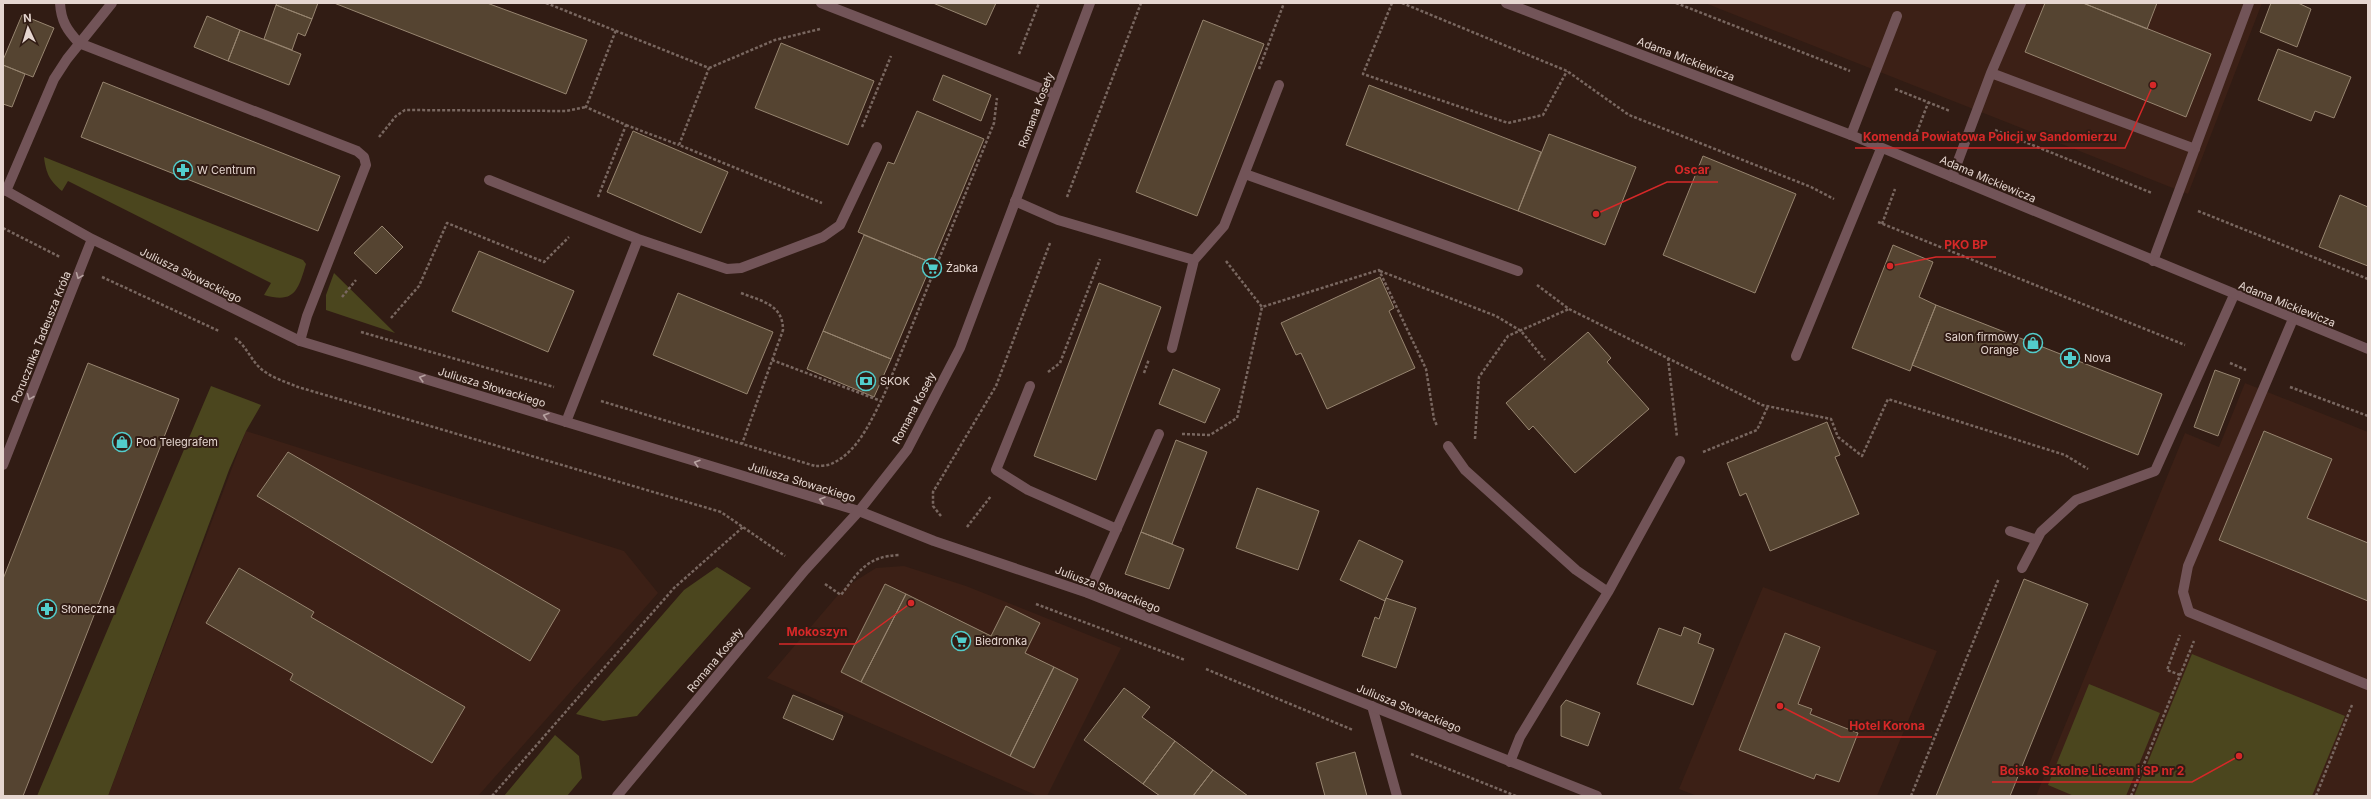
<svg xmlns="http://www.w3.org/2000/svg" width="2371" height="799" viewBox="0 0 2371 799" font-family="Inter,sans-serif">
<rect width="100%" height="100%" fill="#311c14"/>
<path fill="#3c2016" d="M1705,3H2262L2188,194Z
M2245,383L2368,432V796H2036L2185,433L2219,447Z
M246,431L624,551L658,593L478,796H108Z
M904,566L966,586L1121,648L1047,796H1038L767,678L844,588L876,568Z
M1763,587L1937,651L1877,796H1697L1679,789Z"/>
<path fill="#4b461e" d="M44,157L303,260L306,264C298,290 295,304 264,295L271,283L68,181L62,191C50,181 46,174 44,157Z
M334,273L395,333L326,310V295Z
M211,386L261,405L246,431L229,470L108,796H37Z
M717,567L751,588L637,716L603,721L576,714L684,590Z
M2192,654L2345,716L2312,796H2134Z
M2089,684L2160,713L2126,796H2074L2048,785Z
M555,735L579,756L582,778L567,796H504Z"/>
<path fill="#554431" stroke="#978570" d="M277,3H318L312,19L276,5Z
M334,3H487L587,40L566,94Z
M933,3H996L986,25Z
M2045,3H2083L2211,54L2186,117L2025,52Z
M2083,3H2157L2147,29Z
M2271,3H2298L2311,9L2297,47L2260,32Z
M276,5L312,19L305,36L298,33L292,50L264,39Z
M22,15L54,28L33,77L3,65V60Z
M207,16L240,30L228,61L194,47Z
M1203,20L1264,44L1197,216L1136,192Z
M240,30L301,54L289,85L228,61Z
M781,43L874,81L848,145L755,108Z
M2278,49L2351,77L2334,118L2315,111L2311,121L2258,100Z
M3,65L25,74L12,107L3,104Z
M943,75L991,95L981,121L933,100Z
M103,82L340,176L318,231L81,137Z
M1369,85L1541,152L1518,211L1346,145Z
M917,111L984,139L932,263L858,232L888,162L894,164Z
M633,131L728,172L701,233L607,192Z
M1549,134L1636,167L1605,245L1518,211Z
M1703,156L1796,194L1755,293L1663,255Z
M2340,195L2368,207V266L2319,247Z
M382,226L403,247L376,274L354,253Z
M864,235L932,263L891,359L823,331Z
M1893,245L1933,262L1919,297L1936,305L1910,371L1852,348Z
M479,251L574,291L548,352L452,311Z
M1380,277L1394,308L1389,311L1415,368L1327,409L1301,353L1296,355L1281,323Z
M1099,283L1161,307L1096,480L1034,456Z
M678,293L773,332L747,394L653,355Z
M1936,305L2162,394L2138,455L1912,365Z
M823,331L891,359L874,397L807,369Z
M1588,332L1611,358L1607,362L1649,409L1575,473L1533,426L1529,430L1506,403Z
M88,363L179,399L23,796H3V579Z
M1173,369L1220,389L1205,423L1159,404Z
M2215,370L2240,379L2218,436L2194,427Z
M1827,422L1840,455L1835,457L1859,514L1770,551L1746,493L1740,496L1727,463Z
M2264,431L2332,459L2307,518L2368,543V601L2219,540Z
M1176,440L1207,452L1172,544L1141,532Z
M288,452L560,610L530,661L257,496Z
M1257,488L1319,511L1298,570L1236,548Z
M1141,532L1184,549L1169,589L1125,574Z
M1359,540L1403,561L1385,601L1340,580Z
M239,568L314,612L311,617L465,707L432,763L290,680L293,674L206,623Z
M2024,579L2088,604L2010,796H1936Z
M885,584L906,594L861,682L841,672Z
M906,594L991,636L1006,606L1040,623L1025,653L1054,667L1010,756L861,682Z
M1386,598L1416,608L1396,668L1362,656L1375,617L1379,619Z
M1684,627L1701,634L1698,643L1714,649L1693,705L1637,684L1659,628L1681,636Z
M1785,633L1820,647L1798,704L1812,709L1810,714L1858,733L1839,782L1816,774L1814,779L1739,750Z
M1054,667L1078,679L1034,768L1010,756Z
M1124,688L1150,707L1142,717L1175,741L1143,784L1084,740Z
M793,695L843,716L833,740L783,718Z
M1566,700L1600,713L1588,746L1561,736V706Z
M1175,741L1213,770L1193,796H1160L1143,784Z
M1355,752L1367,796H1325L1316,763Z
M1213,770L1248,796H1193Z"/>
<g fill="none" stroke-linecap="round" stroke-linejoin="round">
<path stroke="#796760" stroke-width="2.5" stroke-dasharray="3 2" stroke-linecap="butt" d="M546,3L709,68L679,145L822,203
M1392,3L1363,74L1508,123L1543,115L1567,71
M1402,3L1567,71L1629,115L1811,187L1834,199
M1676,3L1850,71
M1019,54L1039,3
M709,68L775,40L820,29
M1259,69L1284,3
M1895,89L1950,111
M626,125L679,145
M862,127L891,56
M1995,130L2152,193
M1917,132L1928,103
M379,137L396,116L405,110L566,111L586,107
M598,197L626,125L586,107L616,30
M1067,197L1141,3
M2198,211L2368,279
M1878,222L2185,345
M1882,224L1895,189
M3,228L60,257
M1226,261L1262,307L1379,270L1426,369L1434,419L1437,426
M1380,271L1496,316L1521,331L1545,360
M102,277L219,331
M1537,285L1569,309L1762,405L1831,419L1838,437L1862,456L1888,399L2065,455L2088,469
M741,293C761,301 783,304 783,330L742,444
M342,297L356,280
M391,318L419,286L447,223L544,262L569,237
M361,332L554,387
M235,338C246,346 250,358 259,367C269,377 286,382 298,387L721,512L785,556
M1668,358L1677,437
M772,360L881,401
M2230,363L2246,370
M1048,372L1060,363L1100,259
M1144,373L1149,359
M2290,387L2368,416
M601,401L815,466C820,466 828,466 833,463C859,451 872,418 884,395L994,123L997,98
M1182,434L1210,435L1237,418L1262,307
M1475,439L1479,377L1508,336L1569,309
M1703,452L1757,430L1768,406
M941,516L933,506V492L996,386L1050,243
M967,527L991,496
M825,584L841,595C859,571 867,556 900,555
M1036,604L1185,660
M1206,669L1353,730
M2180,675L2167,670L2180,635
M1411,754L1516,796
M492,796L674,588L743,527
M1911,796L1999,578
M2131,796L2194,641
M2316,796L2352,705"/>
<path stroke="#725458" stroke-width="10" d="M60,3C61,21 67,30 79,43L357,151L364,157L366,165L307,316L300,341
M821,3L1055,94
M1991,73L2195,149
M1851,135L1897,16
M1245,174L1518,271
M1952,177L1991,73L2021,3
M489,180L638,239L727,269L741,268L823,237L840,225L877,147
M6,191L54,79L67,59L112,3
M1015,201L1058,220L1194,260
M2153,261L2249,3
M2293,319L2188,566L2183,592L2189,612L2368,685
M1172,348L1194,260L1224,226L1279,85
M1796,356L1881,149
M1030,386L996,470L1028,490L1117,529
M566,422L638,239
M1448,446L1465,470L1576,570L1608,592
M2010,531L2037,540
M2022,568L2041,532L2076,500L2155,471L2234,295
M1088,593L1159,434
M1510,762L1520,737L1608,592L1680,461"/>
<path stroke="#725458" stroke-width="10" d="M1372,706L1397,796"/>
<path stroke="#725458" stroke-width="10" d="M3,189L92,239L300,341L859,511L934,541L1088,593L1597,796
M3,465L92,239"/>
<path stroke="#725458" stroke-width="10" d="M1506,3L1851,135L2368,349
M617,796L805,570L859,511L907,450L960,348L1090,3"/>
</g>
<defs><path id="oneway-chevron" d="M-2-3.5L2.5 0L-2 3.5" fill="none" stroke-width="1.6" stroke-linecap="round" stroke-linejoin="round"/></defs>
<g stroke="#b7a2a0">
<use href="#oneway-chevron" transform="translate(79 276) rotate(112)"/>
<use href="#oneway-chevron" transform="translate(422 378) rotate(-163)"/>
<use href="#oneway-chevron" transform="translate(30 397) rotate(112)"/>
<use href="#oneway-chevron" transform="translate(546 416) rotate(-163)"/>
<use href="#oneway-chevron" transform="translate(697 463) rotate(-163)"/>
<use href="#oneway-chevron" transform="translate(822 500) rotate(-164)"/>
</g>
<defs>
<symbol id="pharmacy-ring" viewBox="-11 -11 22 22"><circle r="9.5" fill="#311c14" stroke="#52cdcc" stroke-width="1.5"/><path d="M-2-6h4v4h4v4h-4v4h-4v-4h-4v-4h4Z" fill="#52cdcc"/></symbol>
<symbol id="supermarket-ring" viewBox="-11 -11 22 22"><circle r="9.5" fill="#311c14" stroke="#52cdcc" stroke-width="1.5"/><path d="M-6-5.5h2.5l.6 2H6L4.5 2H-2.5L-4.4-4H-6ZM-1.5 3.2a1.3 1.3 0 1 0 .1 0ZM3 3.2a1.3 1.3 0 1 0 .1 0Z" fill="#52cdcc"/></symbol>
<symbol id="shop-ring" viewBox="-11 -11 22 22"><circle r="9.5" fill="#311c14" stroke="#52cdcc" stroke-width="1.5"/><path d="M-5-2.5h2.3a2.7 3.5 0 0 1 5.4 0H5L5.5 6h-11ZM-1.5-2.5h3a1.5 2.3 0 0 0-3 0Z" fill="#52cdcc"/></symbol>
<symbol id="bank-ring" viewBox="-11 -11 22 22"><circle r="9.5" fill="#311c14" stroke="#52cdcc" stroke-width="1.5"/><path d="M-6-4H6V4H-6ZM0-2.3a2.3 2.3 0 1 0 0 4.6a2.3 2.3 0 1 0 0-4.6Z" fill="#52cdcc"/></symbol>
</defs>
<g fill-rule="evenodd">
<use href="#pharmacy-ring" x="172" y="159" width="22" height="22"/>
<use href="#supermarket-ring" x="921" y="257" width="22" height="22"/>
<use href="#shop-ring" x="2022" y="332" width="22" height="22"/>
<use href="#pharmacy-ring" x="2059" y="347" width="22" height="22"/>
<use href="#bank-ring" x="855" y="370" width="22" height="22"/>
<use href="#shop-ring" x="111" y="431" width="22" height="22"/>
<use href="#pharmacy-ring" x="36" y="598" width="22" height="22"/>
<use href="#supermarket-ring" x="950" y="630" width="22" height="22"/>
</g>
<g text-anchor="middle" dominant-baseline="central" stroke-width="4" stroke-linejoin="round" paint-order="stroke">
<g font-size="11" fill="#e5d6d0" stroke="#311c14">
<text transform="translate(1686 59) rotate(21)">Adama Mickiewicza</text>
<text transform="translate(1036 110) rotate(-69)">Romana Koseły</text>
<text transform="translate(1988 179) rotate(23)">Adama Mickiewicza</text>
<text transform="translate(191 275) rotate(26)">Juliusza Słowackiego</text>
<text transform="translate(2287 304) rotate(22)">Adama Mickiewicza</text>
<text transform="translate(41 337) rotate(-68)">Porucznika Tadeusza Króla</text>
<text transform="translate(492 387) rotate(17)">Juliusza Słowackiego</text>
<text transform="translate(914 408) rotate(-62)">Romana Koseły</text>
<text transform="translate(802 482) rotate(17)">Juliusza Słowackiego</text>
<text transform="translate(1108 589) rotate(21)">Juliusza Słowackiego</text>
<text transform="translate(715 660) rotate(-50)">Romana Koseły</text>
<text transform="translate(1409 708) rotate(22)">Juliusza Słowackiego</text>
</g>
<g font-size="11" fill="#e5d6d0" stroke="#311c14" text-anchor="start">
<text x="197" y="170">W Centrum</text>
<text x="946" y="268">Żabka</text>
<text x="2019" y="337" text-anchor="end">Salon firmowy<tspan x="2019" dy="13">Orange</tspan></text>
<text x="2084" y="358">Nova</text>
<text x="880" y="381">SKOK</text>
<text x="136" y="442">Pod Telegrafem</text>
<text x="61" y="609">Słoneczna</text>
<text x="975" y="641">Biedronka</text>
</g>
</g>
<path fill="none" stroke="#d62828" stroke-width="1.5" d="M2153 85L2125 148H1855M1596 214L1667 182H1718M1890 266L1936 257H1996M911 603L855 644H779M1780 706L1841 737H1932M2239 756L2192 782H1992"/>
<g fill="#d62828" stroke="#311c14" stroke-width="1.5">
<circle cx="2153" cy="85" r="4"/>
<circle cx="1596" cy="214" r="4"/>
<circle cx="1890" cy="266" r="4"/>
<circle cx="911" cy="603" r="4"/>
<circle cx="1780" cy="706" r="4"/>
<circle cx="2239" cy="756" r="4"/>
</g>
<g font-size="12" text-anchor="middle" font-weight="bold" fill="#d62828" stroke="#311c14" stroke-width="4" stroke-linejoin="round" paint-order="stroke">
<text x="1990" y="141">Komenda Powiatowa Policji w Sandomierzu</text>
<text x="1692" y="174">Oscar</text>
<text x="1966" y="249">PKO BP</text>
<text x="817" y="636">Mokoszyn</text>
<text x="1887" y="730">Hotel Korona</text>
<text x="2092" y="775">Boisko Szkolne Liceum i SP nr 2</text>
</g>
<rect width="2371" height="799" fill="none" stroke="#e5d6d0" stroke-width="8"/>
<g transform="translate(28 28) rotate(356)" stroke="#311c14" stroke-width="3" paint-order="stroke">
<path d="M0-3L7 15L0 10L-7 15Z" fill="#e5d6d0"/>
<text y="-6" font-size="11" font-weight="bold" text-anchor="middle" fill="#e5d6d0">N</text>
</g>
</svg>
